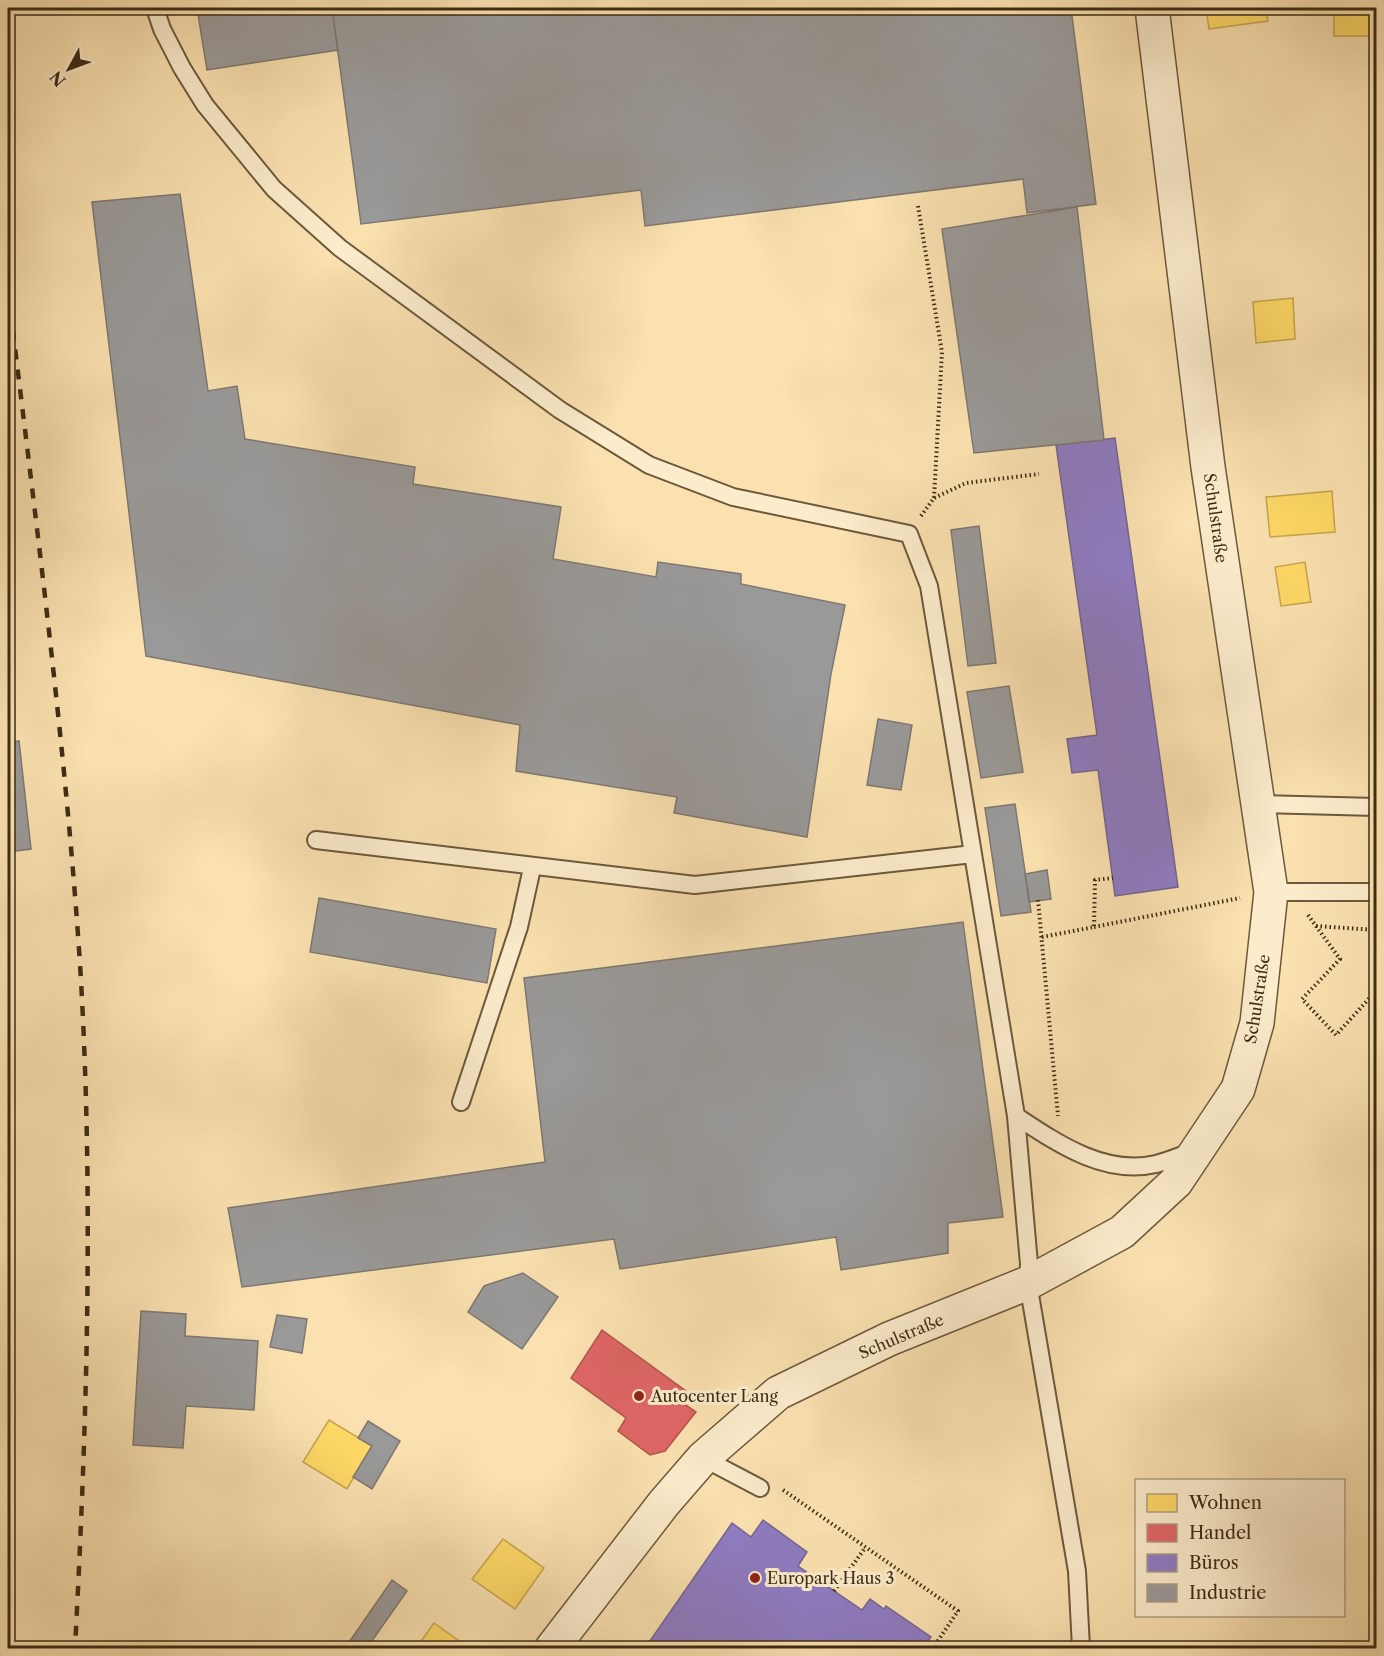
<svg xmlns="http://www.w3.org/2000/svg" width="1384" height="1656" viewBox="0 0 1384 1656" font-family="'Libre Caslon Text',serif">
<rect width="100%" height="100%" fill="#fbe1b0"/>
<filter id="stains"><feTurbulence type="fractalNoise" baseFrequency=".00333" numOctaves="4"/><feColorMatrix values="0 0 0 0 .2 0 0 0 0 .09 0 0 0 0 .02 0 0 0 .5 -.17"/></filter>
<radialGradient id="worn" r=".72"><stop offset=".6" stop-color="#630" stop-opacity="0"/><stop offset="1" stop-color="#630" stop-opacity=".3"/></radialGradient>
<path fill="#ffd966" stroke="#c5a54e" stroke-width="1.5" d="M1206,8H1266L1268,21L1209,29Z
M1334,8H1376V36H1334Z
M1293,298L1295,339L1256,343L1253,302Z
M1332,491L1335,532L1270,537L1266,497Z
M1305,562L1311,602L1281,606L1275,567Z
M329,1420L372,1446L347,1489L303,1462Z
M503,1539L544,1568L515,1609L472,1579Z
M434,1623L469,1648H416Z"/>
<path fill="#e06666" stroke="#af554e" stroke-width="1.5" d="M602,1330L686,1391L680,1401L696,1412L665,1451L650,1455L618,1431L626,1418L571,1378Z"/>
<path fill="#8e7cc3" stroke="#76648f" stroke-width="1.5" d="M1115,438L1178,887L1115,896L1098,770L1072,773L1067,739L1097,735L1056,445Z
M763,1520L807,1552L798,1566L862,1610L870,1599L884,1609L886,1606L931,1637L923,1648H645L732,1523L751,1537Z"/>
<path fill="#999" stroke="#7d7871" stroke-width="1.5" d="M197,8H332L338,50L207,70Z
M332,8H1071L1096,204L1027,213L1023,179L645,226L641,190L361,224Z
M180,194L208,391L237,386L245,439L415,467L413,484L561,507L553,559L656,577L658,562L741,574V584L845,605L831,674L807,837L674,813L677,797L516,771L520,725L146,656L92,202Z
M1077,207L1104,440L974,453L942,229Z
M979,526L996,663L968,666L951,530Z
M1009,686L1023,772L981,778L967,692Z
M878,719L912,725L901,790L867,785Z
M19,741L31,849L8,852V743Z
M1015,804L1031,912L1001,916L985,808Z
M1047,870L1051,899L1029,902L1025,874Z
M319,898L496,929L487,983L310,952Z
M963,922L1003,1217L948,1223V1253L841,1270L836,1237L620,1269L614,1239L242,1287L228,1208L545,1162L524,978Z
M523,1273L558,1297L522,1349L468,1312L484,1286Z
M141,1311L186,1314L185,1336L258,1341L254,1410L186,1406L183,1448L133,1445Z
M277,1315L307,1319L302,1353L270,1347Z
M368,1421L400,1441L372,1489L353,1477L372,1446L358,1438Z
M392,1580L407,1591L367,1648H345Z"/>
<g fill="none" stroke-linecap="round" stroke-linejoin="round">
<defs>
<path id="service" d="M155,8L162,29L182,68L205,105L274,189L340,248L560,410L649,465L733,497L909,534L929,586L1016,1116C1057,1143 1104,1176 1156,1164C1168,1161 1180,1156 1191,1152
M1258,804L1376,807
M316,840L695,885L973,854
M1271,892H1376
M461,1102L519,927L532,868
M1016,1116L1029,1264L1028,1283L1077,1571L1081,1648
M703,1458L760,1488"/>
<path id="minor" d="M552,1648L664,1503L703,1458L778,1393L889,1339L1028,1283L1122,1232L1176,1182L1238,1089L1257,1023L1271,892L1208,467L1152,8"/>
</defs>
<use href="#service" stroke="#6c593c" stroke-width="20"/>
<use href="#minor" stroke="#6c593c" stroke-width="36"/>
<path stroke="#3d2c15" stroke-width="4" stroke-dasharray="1.5 3" stroke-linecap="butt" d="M918,206L942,352L934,498
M921,516L934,498L966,483L1039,474
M1038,900L1058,1116
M1308,915L1340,959L1302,999L1336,1035L1376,991
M1316,926L1376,930
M1094,927L1240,898
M1042,937L1094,927L1095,880L1113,878
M783,1490L958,1611L933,1648
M834,1591L865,1548"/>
<use href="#service" stroke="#fceccc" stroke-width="16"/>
<use href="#minor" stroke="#fceccc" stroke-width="33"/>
<path stroke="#3d2c15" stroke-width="4.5" stroke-dasharray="10 10" stroke-linecap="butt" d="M8,290C35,515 65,739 80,964C94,1192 87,1421 75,1648"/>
</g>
<g fill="#8f2418" stroke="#fceccc" stroke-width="2">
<circle cx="639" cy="1396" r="6"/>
<circle cx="755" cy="1578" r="6"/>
</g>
<g text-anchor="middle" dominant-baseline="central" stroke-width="6" stroke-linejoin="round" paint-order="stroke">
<g font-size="16" fill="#3d2c15" stroke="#fceccc">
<text transform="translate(1216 518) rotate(82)">Schulstraße</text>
<text transform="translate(1257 999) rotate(-81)">Schulstraße</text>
<text transform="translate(901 1336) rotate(-23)">Schulstraße</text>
</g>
<g font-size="16" fill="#3d2c15" stroke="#fceccc" text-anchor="start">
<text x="651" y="1396">Autocenter Lang</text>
<text x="767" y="1578">Europark Haus 3</text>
</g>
</g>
<rect width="1384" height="1656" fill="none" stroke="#fbe1b0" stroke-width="30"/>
<rect x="9" y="9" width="1366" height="1638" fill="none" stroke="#3d2c15" stroke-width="3"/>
<rect x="15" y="15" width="1354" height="1626" fill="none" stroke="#3d2c15" stroke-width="1.5"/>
<rect x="1135" y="1479" width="210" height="138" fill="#fceccc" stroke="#b09f83" stroke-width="1.5"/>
<rect x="1147" y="1494" width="30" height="18" fill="#ffd966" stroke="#b09f83" stroke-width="1.5"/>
<text x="1189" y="1509" font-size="18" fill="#3d2c15">Wohnen</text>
<rect x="1147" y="1524" width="30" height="18" fill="#e06666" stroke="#b09f83" stroke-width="1.5"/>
<text x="1189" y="1539" font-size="18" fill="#3d2c15">Handel</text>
<rect x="1147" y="1554" width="30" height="18" fill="#8e7cc3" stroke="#b09f83" stroke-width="1.5"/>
<text x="1189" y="1569" font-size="18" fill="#3d2c15">Büros</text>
<rect x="1147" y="1584" width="30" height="18" fill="#999999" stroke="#b09f83" stroke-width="1.5"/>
<text x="1189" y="1599" font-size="18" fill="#3d2c15">Industrie</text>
<g transform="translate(69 69) rotate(229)" stroke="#fceccc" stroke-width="4.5" paint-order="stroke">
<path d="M0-4.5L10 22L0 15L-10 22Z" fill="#3d2c15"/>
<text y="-9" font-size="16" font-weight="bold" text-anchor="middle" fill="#3d2c15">N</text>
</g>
<rect width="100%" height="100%" filter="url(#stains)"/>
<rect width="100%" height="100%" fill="url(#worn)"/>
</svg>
